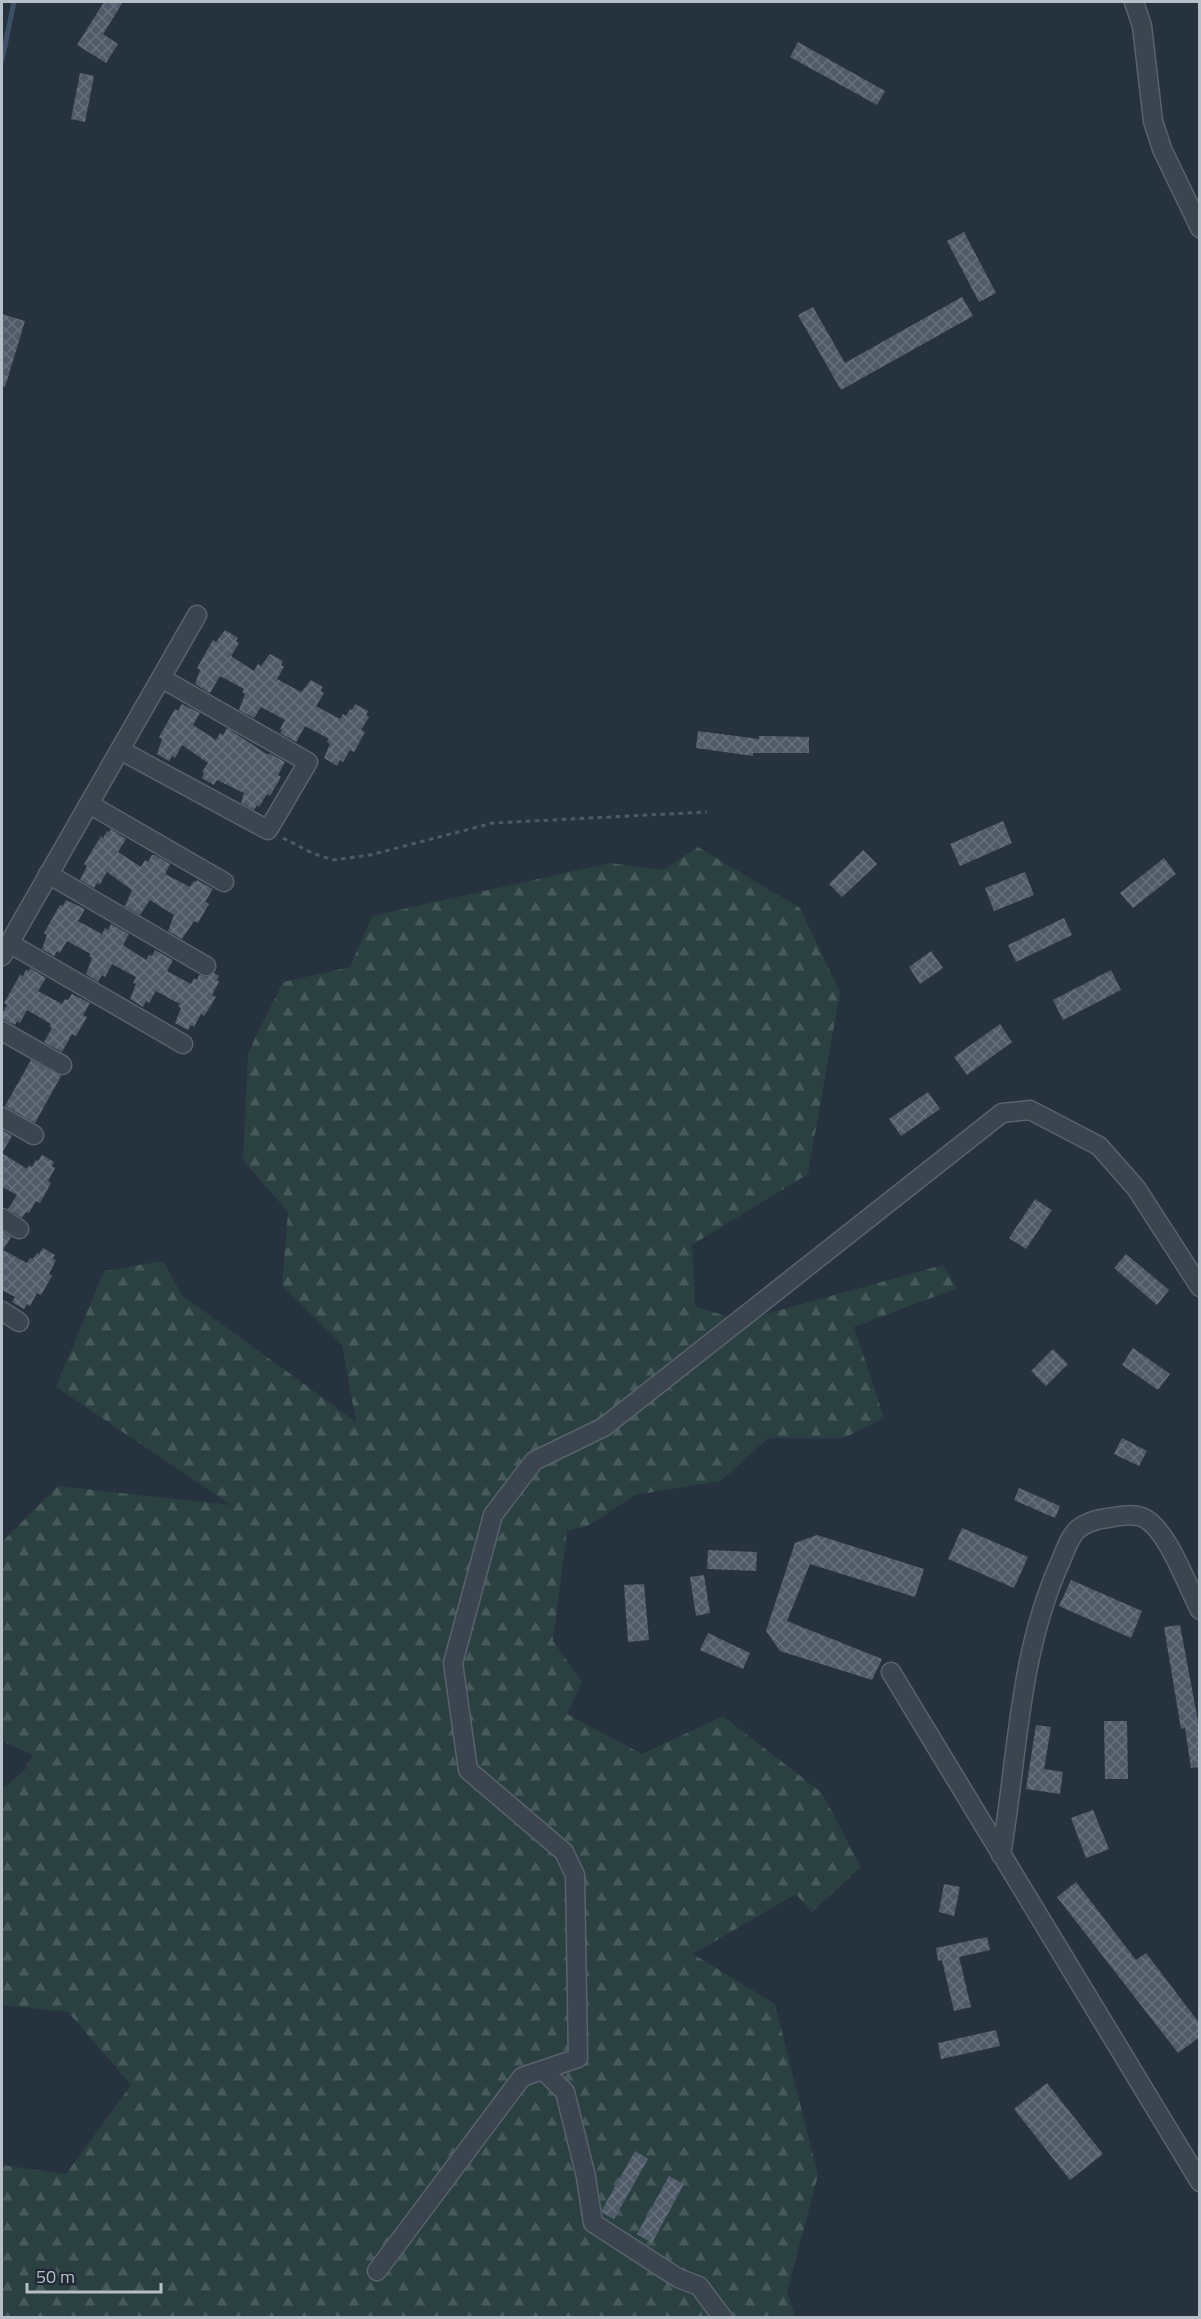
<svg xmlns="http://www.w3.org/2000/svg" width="1201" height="2319" viewBox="0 0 1201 2319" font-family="'Titillium Web',sans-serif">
<defs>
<pattern id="forest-firs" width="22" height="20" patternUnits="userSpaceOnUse" patternTransform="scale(1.5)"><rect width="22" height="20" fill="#2a4041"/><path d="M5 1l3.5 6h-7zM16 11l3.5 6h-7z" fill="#475a5b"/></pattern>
<pattern id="building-cross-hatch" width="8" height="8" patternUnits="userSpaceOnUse" patternTransform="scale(1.5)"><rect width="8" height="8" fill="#505b6a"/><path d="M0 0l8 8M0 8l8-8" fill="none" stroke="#67717e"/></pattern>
</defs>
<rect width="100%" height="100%" fill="#27323f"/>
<path fill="url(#forest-firs)" d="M698,847L800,908L840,992L808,1174L692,1245L695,1306L740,1321L943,1265L957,1288L854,1327L884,1418L844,1438H768L721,1481L635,1495L588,1526L567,1531L553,1641L582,1682L567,1714L642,1754L723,1716L822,1793L861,1867L812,1912L796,1894L693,1954L775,2004L818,2175L787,2292L795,2317H2V2165L66,2174L131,2085L68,2012L2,2005V1789L24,1771L33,1755L2,1741V1542L58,1486L231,1505L56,1387L104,1271L163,1261L182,1295L356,1422L342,1345L282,1285L288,1212L243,1160L248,1053L283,982L350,967L372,916L610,863L663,870Z"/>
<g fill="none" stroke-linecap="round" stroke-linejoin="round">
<path stroke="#3e5067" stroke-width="5" d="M2,60L14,2"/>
</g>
<path fill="url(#building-cross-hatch)" d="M104,2H123L103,34L118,44L106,63L77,45Z
M798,42L885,91L877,105L790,57Z
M80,73L94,76L85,122L71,119Z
M964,232L996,293L979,302L947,241Z
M962,297L973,316L841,390L798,315L813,307L845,363Z
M2,314L25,321L5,387L2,386Z
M225,630L238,638L236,641L239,643L231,656L254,671L258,664L261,666L270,654L283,661L281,665L284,667L277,679L301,692L311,680L323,687L321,691L324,693L316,706L340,719L343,714L346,716L350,709L352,710L355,704L368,711L366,715L369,717L361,730L365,732L354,752L350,750L343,762L340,760L337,766L324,758L330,744L327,742L329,739L305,726L296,742L280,733L282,730L280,729L285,720L261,707L254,718L239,710L245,694L242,692L244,689L220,676L210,693L195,684L200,670L197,668L213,640L216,642Z
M182,704L200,713L193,725L216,740L220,733L223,735L227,728L268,755L269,753L285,762L278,775L281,777L270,796L267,794L259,807L257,805L254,810L241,803L244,793L217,780L214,785L202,778L204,773L202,772L208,763L182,745L175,758L172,756L169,761L157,754L162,739L159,737L175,709L178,711Z
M698,731L759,739V736L809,737V753H753V756L696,748Z
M1003,821L1012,843L960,866L950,844Z
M111,829L126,839L118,852L141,867L145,860L148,862L152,855H155L170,864L165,874L190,887L194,881L196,882L197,880L213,889L205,902L209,904L198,923L194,921L182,939L168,931L174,915L150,900L140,915L125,906L132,890L107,872L100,884L97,883L94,888L80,880L87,866L84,864L101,836L103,838L107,831L109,832Z
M863,850L877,864L842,897L829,884Z
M1164,858L1176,874L1133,908L1120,893Z
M1025,872L1034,895L994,911L985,888Z
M66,900L85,909L78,921L102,934L105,928L108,930L111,924L129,934L123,945L146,960L149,955L152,956L155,950L173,960L167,971L191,984L194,978L197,980L199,975L207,977L214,973L219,976L217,980L219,982L212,995L216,997L204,1016L201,1014L194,1027L191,1025L188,1030L175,1023L181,1008L178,1006L180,1004L156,991L149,1003L146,1001L143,1007L130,999L136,984L133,983L136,977L112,964L105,977L102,975L98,982L86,974L92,958L89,956L91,954L67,941L60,953L57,951L54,956L42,949L47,935L44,933L60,905L63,906Z
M1064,918L1072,935L1016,962L1008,945Z
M931,951L943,968L920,984L909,967Z
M30,968L46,978L38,991L62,1004L65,999L68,1000L72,994L90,1003L83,1015L87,1017L76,1036L72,1034L62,1052L44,1042L52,1028L49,1026L51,1024L27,1010L20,1023L17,1021L15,1025L2,1019V1014L7,1005L4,1003L20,975L23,976L26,970L29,971Z
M1111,970L1121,990L1063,1020L1053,1000Z
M1000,1024L1012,1042L967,1075L954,1057Z
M31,1060L61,1076L35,1123L5,1106Z
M928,1092L940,1109L901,1136L889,1119Z
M2,1130L12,1136L2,1153L27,1169L29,1165L32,1167L36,1160L38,1161L42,1155L54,1162L52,1166L55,1168L48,1181L51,1183L40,1203L36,1201L29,1213L26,1212L22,1218L8,1209L17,1195L2,1187Z
M1035,1199L1052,1210L1026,1249L1009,1238Z
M2,1231L11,1237L3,1250L27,1263L30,1258L33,1259L37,1253L39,1254L43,1248L55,1255L53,1259L56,1260L49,1274L52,1276L41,1295L37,1293L30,1306L27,1304L24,1309L12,1302L15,1297L2,1290Z
M1126,1254L1169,1290L1157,1305L1114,1268Z
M1133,1348L1170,1374L1158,1390L1122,1365Z
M1053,1349L1068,1364L1046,1386L1031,1371Z
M1122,1438L1147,1451L1139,1466L1114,1454Z
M1019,1488L1060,1506L1055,1518L1014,1500Z
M962,1528L1028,1557L1014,1588L948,1559Z
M817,1535L924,1569L915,1597L810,1564L787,1621L882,1659L872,1680L780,1651L766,1631L795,1543Z
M708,1550L757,1552L756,1571L707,1569Z
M704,1575L710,1613L696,1616L690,1577Z
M1071,1580L1142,1611L1131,1638L1059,1606Z
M644,1584L649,1640L628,1642L624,1585Z
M1180,1625L1200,1732V1767L1191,1768L1185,1728L1181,1729L1164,1627Z
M708,1633L750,1653L743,1669L700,1650Z
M1104,1721H1127L1128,1779H1105Z
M1036,1725L1051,1727L1044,1769L1063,1772L1060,1794L1026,1789Z
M1093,1810L1109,1849L1086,1858L1071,1818Z
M1076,1882L1136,1960L1146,1953L1200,2024V2037L1178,2053L1057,1897Z
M944,1884L960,1887L954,1916L939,1912Z
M987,1937L990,1950L959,1957L971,2007L954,2011L942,1960L938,1961L936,1948Z
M996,2030L1000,2046L941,2059L938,2043Z
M1047,2083L1103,2154L1070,2180L1014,2109Z
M635,2151L648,2159L614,2219L603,2213L602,2210Z
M669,2176L684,2184L652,2243L637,2234Z"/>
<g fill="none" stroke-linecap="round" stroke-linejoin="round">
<defs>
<path id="minor" d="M1134,2L1142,26L1153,121L1162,149L1200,228
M120,750L268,830L308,762L161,678
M89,804L224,882
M48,874L206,966
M9,943L183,1044
M2,956L197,615
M2,1031L62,1065
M2,1117L34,1135
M2,1218L19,1229
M2,1311L19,1322
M891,1672L1200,2182
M1001,1855C1018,1756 1018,1658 1059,1565C1064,1554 1069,1537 1078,1529C1086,1523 1098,1519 1108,1518C1118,1516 1134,1513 1144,1518C1168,1530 1187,1586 1200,1610
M543,2070L565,2092L586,2177L593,2223L678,2278L699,2286L723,2318
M377,2271L522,2077L578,2058L575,1875L564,1852L468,1770L453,1663L493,1515L534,1461L604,1427L1002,1113L1030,1110L1099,1146L1136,1188L1200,1287"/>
</defs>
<use href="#minor" stroke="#59626c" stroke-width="21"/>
<path stroke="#495d5f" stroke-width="3" stroke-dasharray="4.5 4.5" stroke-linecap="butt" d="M283,838L312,853L333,860L370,855L493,823L707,812"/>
<use href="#minor" stroke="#3b444f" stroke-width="18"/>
</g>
<rect width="1201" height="2319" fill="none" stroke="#b7bfc9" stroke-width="6"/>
<path d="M27 2283v9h134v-9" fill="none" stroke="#b7bfc9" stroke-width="3"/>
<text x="36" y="2283" font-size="18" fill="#b7bfc9" stroke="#202934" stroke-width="4.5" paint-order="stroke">50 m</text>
</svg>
